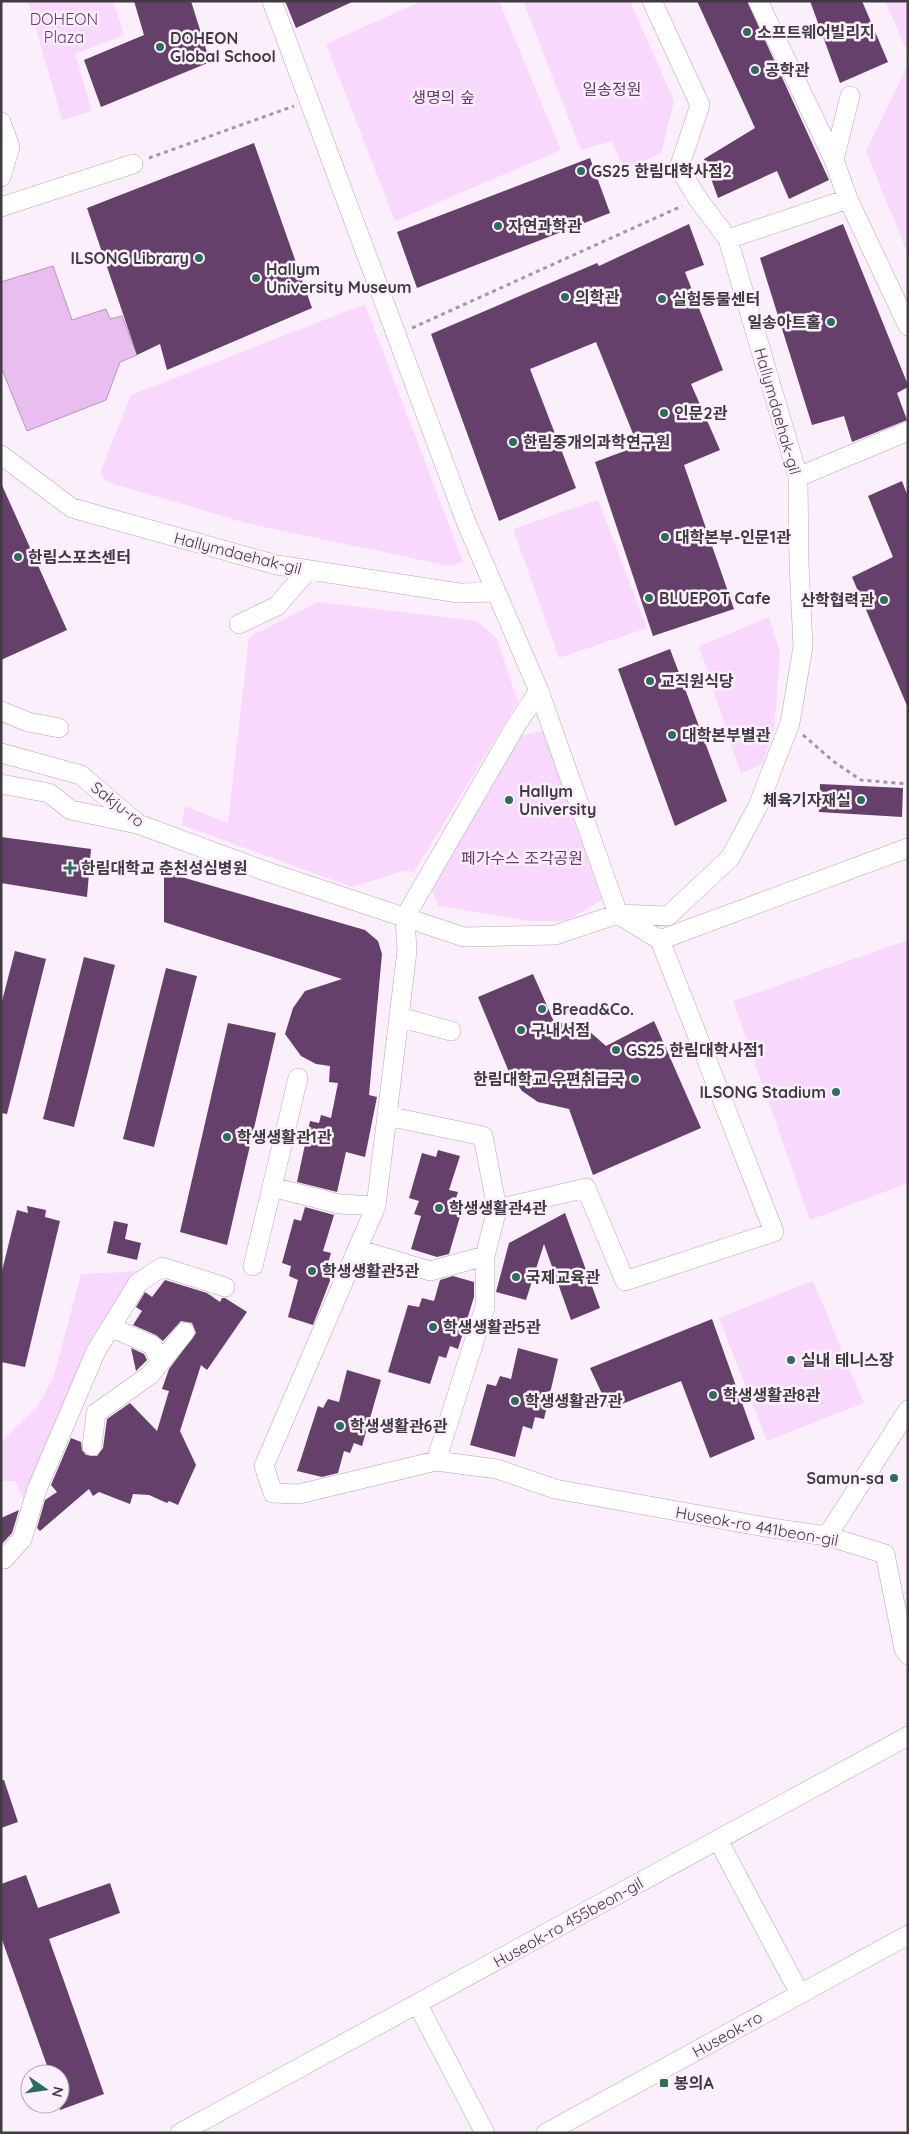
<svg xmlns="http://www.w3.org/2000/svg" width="909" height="2134" viewBox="0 0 909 2134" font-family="Quicksand,'Noto Sans KR',sans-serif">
<rect width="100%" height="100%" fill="#fbeffc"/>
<path fill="#f9d8fd" d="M28,1H113L124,35L75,54L92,111L62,120Z
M422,1H499L561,150L395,221L326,44Z
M523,1H630L674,101L661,153L624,170L612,141L581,150Z
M885,1H908V53Z
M908,65V254L866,151Z
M365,304L463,562L450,566L250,524L107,482L100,473L131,395Z
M598,500L647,628L559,658L513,529Z
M318,602L477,621L497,639L518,702L414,872L403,871L352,887L182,825L185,806L228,823L249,637Z
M769,617L780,652L774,730L762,764L741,774L699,646Z
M543,731L602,900L566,921H531L438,906L431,887L521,736Z
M908,940V1183L810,1220L733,1001Z
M138,1271L115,1311L24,1501L15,1481H1V1442L38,1406L54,1376L81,1274Z
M813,1281L864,1403L767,1441L719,1318Z"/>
<path fill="#e9bdef" stroke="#b696ba" d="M53,266L72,320L106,309L110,319L122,316L137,355L120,362L106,400L27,431L1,367V282Z"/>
<path fill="#65406b" d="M134,1H191L210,62L101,107L84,60L144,35Z
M285,1H354L296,28Z
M697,1H747L829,180L789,199L777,171L718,198L704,159L755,128Z
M810,1H862L888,62L840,83Z
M254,143L312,308L167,370L160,344L137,355L87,208Z
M590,158L610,213L417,288L397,232Z
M689,224L704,265L685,272L723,370L691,384L720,450L684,465L734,609L653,636L595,462L638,446L596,342L530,369L576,488L499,521L431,334L597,263L599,266Z
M843,224L908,385V387L897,393L907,420L852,442L844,416L812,425L760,258Z
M902,481L908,497V708L852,577L893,557L868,496Z
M1,483L67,630L1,660Z
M670,649L727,801L675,826L618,669Z
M820,784L903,788L902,817L819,812Z
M1,837L91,849L87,897L1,883Z
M164,872L365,930L378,941L382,954L369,1095L377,1097L365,1157L346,1152L337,1192L297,1182L310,1121L319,1123L321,1115L331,1118L338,1083L329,1082L330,1066L316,1064L301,1056L285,1034L293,1008L305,991L342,979L164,922Z
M15,951L46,959L7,1114L1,1113V1005Z
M84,957L115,965L74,1127L43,1119Z
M166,968L197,976L154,1147L123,1139Z
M533,974L555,1024L567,1022L581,1024L606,1046L654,1021L701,1128L593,1175L569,1109L538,1102L522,1091L509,1072L478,997Z
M228,1023L276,1033L227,1245L180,1232Z
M438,1150L460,1156L449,1190L458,1192L455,1201L464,1203L449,1254L437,1257L411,1249L421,1216L414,1214L419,1201L409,1198L422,1153L436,1157Z
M27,1206L46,1210L45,1217L60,1221L25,1367L1,1362V1275L17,1210L28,1213Z
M305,1207L334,1215L323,1251L331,1253L328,1263L336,1265L313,1325L288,1317L298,1280L289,1276L291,1266L282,1263L294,1219L301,1221Z
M565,1213L600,1308L571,1320L544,1244L526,1300L496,1292L509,1243Z
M114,1221L128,1224L125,1239L141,1243L137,1260L107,1253Z
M453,1276L474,1282V1297L458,1349L450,1346L446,1358L439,1356L430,1384L388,1372L408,1305L419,1307L422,1298L434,1301L440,1280Z
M165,1280L207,1293L220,1302L222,1298H225L247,1312L207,1370L201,1365L180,1431L196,1465L178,1505L169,1501L167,1503L149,1495L133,1494L130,1504L99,1492L93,1496L89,1489L40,1531L37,1528L45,1500L57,1492L51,1485L71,1438L81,1442L82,1450L86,1455L97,1456L103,1448L107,1419L130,1403L157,1431L169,1391L162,1389L169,1369L196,1333L192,1323L181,1321L163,1341L156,1335L133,1325L142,1311L136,1307L145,1292L152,1297Z
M712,1319L755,1439L710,1458L681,1381L609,1409L590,1368Z
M131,1348L144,1354L147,1360L136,1371Z
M518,1348L558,1359L544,1419L535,1417L532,1429L523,1426L515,1457L470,1445L487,1384L496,1386L500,1376L511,1379Z
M347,1370L381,1380L362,1446L354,1443L350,1453L344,1451L338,1473L322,1477L297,1471L318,1406L323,1408L328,1399L339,1402Z
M19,1510L12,1533L1,1545V1518Z
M1,1780H4L18,1822L1,1828Z
M26,1875L38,1908L110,1883L120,1913L49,1939L104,2094L60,2110V2074H50L1,1937V1884Z"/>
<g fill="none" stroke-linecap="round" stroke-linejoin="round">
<defs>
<path id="minor" d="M272,1L466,522L539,691L618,914
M1,122L10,147L1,149
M834,160L850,96
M1,177L10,147
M848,199L908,326
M1,207L133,164
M728,239L848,199L834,160L758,1
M1,455L72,508L277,565L459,593L495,592
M798,477L908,431
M239,624L277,606L308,570
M539,691L515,727L405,917L407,951L376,1206L264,1466L273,1493L299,1494L436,1461L497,1469L555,1489L771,1528L827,1536L885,1554L904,1649L908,1655
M1,711L28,722L59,728
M1,753L81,775L138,824L265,871L464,937L555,935L618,914L668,916L730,858L758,806L790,723L803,647L799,564L798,477L728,239L698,199L679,168L700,105L652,1
M1,784L49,793L71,810L137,824
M660,940L908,848
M399,1017L451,1031
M298,1078L272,1187L339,1204L376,1206
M387,1116L483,1136L497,1209L586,1188L625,1281L774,1232L660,940L619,915
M357,1249L430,1271L485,1256
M253,1266L272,1187
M112,1328L152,1345L160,1360
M92,1446L96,1413L150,1375L185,1332
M436,1461L485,1307V1256L497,1209
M827,1536L908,1410
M1,1558L4,1559L22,1539L37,1489L96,1351L138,1283L162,1267L225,1287
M718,1840L800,1994
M418,2005L485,2133
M180,2133L908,1736
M546,2133L908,1935"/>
</defs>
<use href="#minor" stroke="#b3a8b5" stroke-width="20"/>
<path stroke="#a198a2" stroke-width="3" stroke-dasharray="4 4" stroke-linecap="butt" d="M149,158L294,106
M412,328L682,206
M803,735L833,761L861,780L908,784"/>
<use href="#minor" stroke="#fff" stroke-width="19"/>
</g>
<g fill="#2d6d5c" stroke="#fbeffc" stroke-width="2">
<circle cx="747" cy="32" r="5"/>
<circle cx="160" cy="47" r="5"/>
<circle cx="755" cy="70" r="5"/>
<circle cx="581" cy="171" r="5"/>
<circle cx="498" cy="226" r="5"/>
<circle cx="199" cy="258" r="5"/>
<circle cx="256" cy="278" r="5"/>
<circle cx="565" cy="297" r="5"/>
<circle cx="662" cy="299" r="5"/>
<circle cx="831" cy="322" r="5"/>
<circle cx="664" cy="413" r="5"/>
<circle cx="513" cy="442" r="5"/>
<circle cx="665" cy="537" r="5"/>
<circle cx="18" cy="557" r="5"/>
<circle cx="649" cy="598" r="5"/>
<circle cx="884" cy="600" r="5"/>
<circle cx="650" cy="681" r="5"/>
<circle cx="672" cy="735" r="5"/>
<circle cx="509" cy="800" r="5"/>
<circle cx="861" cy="800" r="5"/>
<path d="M67.5 860.5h5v5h5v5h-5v5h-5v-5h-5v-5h5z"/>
<circle cx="542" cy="1009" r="5"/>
<circle cx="521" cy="1030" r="5"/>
<circle cx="616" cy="1050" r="5"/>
<circle cx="635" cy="1079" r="5"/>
<circle cx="836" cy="1092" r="5"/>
<circle cx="227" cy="1137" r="5"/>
<circle cx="439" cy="1208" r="5"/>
<circle cx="312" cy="1271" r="5"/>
<circle cx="516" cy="1277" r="5"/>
<circle cx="433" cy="1327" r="5"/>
<circle cx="791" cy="1360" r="5"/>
<circle cx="713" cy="1395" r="5"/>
<circle cx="515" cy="1401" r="5"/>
<circle cx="340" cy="1426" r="5"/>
<circle cx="894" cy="1478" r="5"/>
<rect x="659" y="2078" width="10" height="10" rx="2.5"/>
</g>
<g text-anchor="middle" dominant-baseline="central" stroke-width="5" stroke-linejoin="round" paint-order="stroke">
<g font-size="16" fill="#6d3875" stroke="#fbeffc">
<text x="64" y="19">DOHEON<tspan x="64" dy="18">Plaza</tspan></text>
<text x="612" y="89">일송정원</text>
<text x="443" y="97">생명의 숲</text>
<text x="522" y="858">페가수스 조각공원</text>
</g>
<g font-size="16" font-weight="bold" fill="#403b40" stroke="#fbeffc" text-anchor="start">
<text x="757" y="32">소프트웨어빌리지</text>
<text x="170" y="38">DOHEON<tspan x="170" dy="18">Global School</tspan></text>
<text x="765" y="70">공학관</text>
<text x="591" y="171">GS25 한림대학사점2</text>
<text x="508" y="226">자연과학관</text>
<text x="189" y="258" text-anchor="end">ILSONG Library</text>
<text x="266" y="269">Hallym<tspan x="266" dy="18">University Museum</tspan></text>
<text x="575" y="297">의학관</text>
<text x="672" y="299">실험동물센터</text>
<text x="821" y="322" text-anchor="end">일송아트홀</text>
<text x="674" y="413">인문2관</text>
<text x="523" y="442">한림중개의과학연구원</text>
<text x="675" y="537">대학본부-인문1관</text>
<text x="28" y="557">한림스포츠센터</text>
<text x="659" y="598">BLUEPOT Cafe</text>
<text x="874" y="600" text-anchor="end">산학협력관</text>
<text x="660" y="681">교직원식당</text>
<text x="682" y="735">대학본부별관</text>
<text x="519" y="791">Hallym<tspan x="519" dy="18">University</tspan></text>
<text x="851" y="800" text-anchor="end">체육기자재실</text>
<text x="81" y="868">한림대학교 춘천성심병원</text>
<text x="552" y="1009">Bread&amp;Co.</text>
<text x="531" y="1030">구내서점</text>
<text x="626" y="1050">GS25 한림대학사점1</text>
<text x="625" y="1079" text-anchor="end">한림대학교 우편취급국</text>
<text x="826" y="1092" text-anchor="end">ILSONG Stadium</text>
<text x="237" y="1137">학생생활관1관</text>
<text x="449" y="1208">학생생활관4관</text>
<text x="322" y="1271">학생생활관3관</text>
<text x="526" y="1277">국제교육관</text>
<text x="443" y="1327">학생생활관5관</text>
<text x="801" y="1360">실내 테니스장</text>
<text x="723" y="1395">학생생활관8관</text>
<text x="525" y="1401">학생생활관7관</text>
<text x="350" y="1426">학생생활관6관</text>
<text x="884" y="1478" text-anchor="end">Samun-sa</text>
<text x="674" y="2083">봉의A</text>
</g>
<g font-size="16" fill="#403b40" stroke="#fbeffc">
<text transform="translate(778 411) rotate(74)">Hallymdaehak-gil</text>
<text transform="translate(238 553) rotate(14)">Hallymdaehak-gil</text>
<text transform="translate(118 804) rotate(38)">Sakju-ro</text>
<text transform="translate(757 1526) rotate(10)">Huseok-ro 441beon-gil</text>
<text transform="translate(568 1922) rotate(-29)">Huseok-ro 455beon-gil</text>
<text transform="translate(727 2034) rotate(-29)">Huseok-ro</text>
</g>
</g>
<rect width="909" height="2134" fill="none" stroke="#403b40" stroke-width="5"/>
<g transform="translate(45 2089) rotate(103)"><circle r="24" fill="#fbeffc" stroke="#b0a7b1"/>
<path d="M0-4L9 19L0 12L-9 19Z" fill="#2d6d5c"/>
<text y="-8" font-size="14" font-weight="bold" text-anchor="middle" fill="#403b40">N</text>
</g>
</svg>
